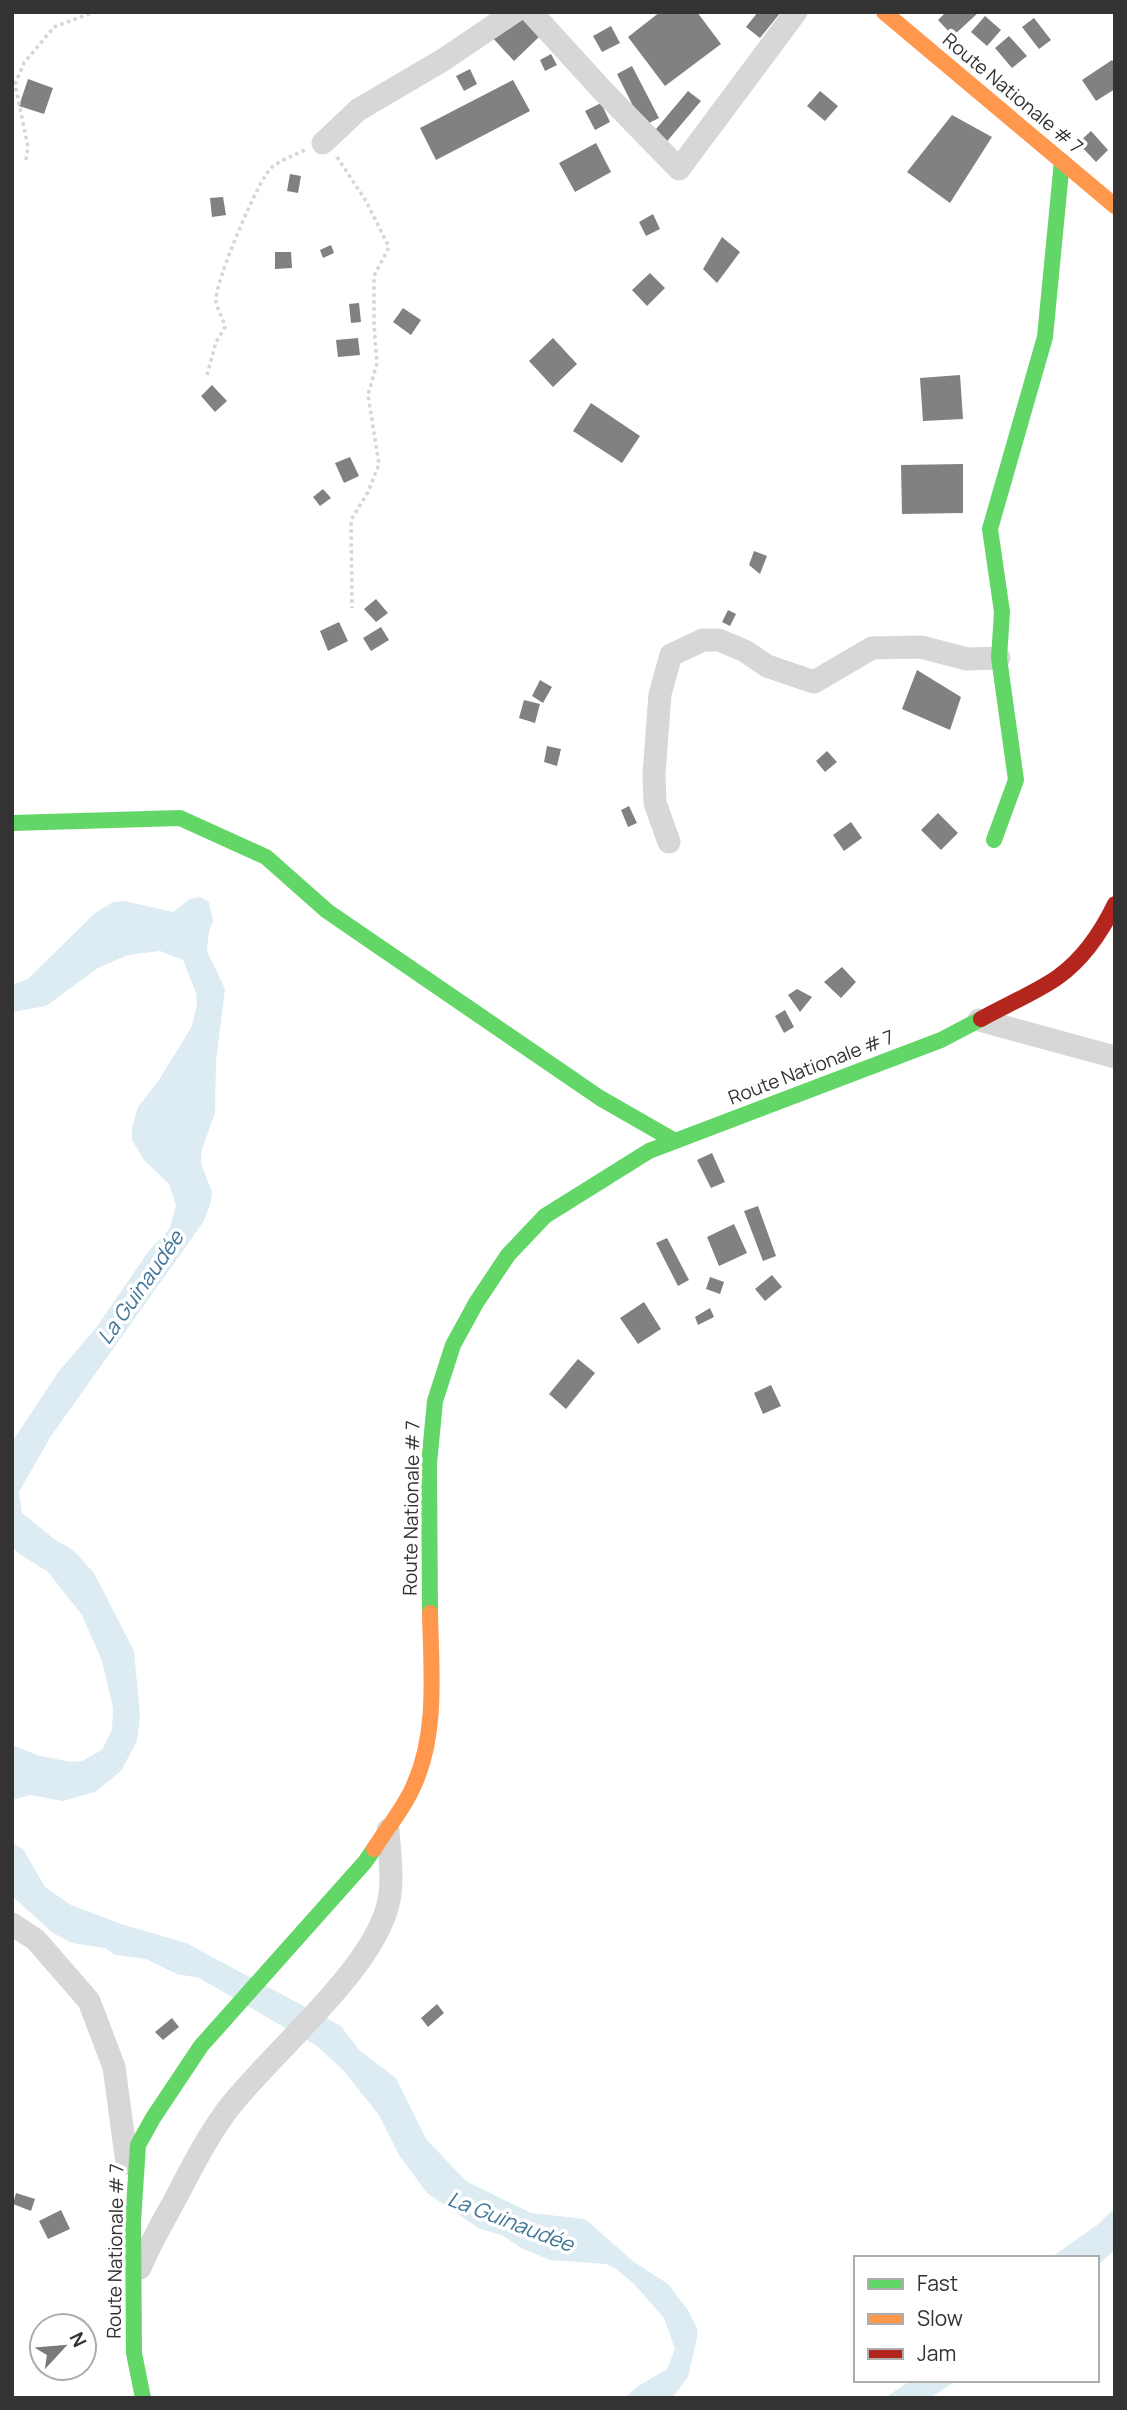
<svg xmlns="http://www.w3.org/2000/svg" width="1127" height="2410" viewBox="0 0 1127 2410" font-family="Manrope,sans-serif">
<rect width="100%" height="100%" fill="#fff"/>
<path fill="#ddebf3" d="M200,897L209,902L213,921L209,931L207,951L225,989L216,1061L215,1113L201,1152V1163L212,1192L211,1201L204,1221L51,1436L19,1492L22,1513L54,1539L73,1550L94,1573L134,1651L140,1716L137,1741L121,1771L95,1792L63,1801L30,1795L12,1800V1745L40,1756L71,1762L82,1761L102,1750L112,1730L113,1708L102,1661L82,1615L48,1572L18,1553L12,1546V1442L59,1371L96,1328L148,1252L170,1228L176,1205L169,1184L144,1160L132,1140V1128L138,1107L159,1080L192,1026L197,1004L196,993L183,960L160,951L128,955L98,968L46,1006L12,1012V985L28,979L95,913L113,902L124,901L173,912L190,899Z
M12,1843L23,1849L45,1887L71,1905L121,1924L186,1943L341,2026L359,2050L396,2078L426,2139L466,2181L531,2213L585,2219L634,2262L668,2284L688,2310L697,2328V2338L688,2377L672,2398H624L638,2386L667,2369L675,2349L664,2318L634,2284L616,2269L606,2264L550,2260L521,2248L502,2235L480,2229L427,2193L399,2155L379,2115L343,2070L317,2046L199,1978L177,1974L146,1959L115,1955L105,1948L72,1943L53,1933L12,1896Z
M1115,2208V2249L1097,2266V2258H1050L1097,2225Z
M911,2380H957L930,2398H885Z"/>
<path fill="#818181" d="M517,12L540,36L514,61L490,35Z
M660,12H697L721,44L665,86L628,37Z
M758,12H781L760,38L746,27Z
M946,12H979L953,36L938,20Z
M985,16L1001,30L987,46L971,32Z
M1034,18L1051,40L1039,49L1022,27Z
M611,26L620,43L602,52L593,36Z
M1009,36L1027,56L1012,68L995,48Z
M551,54L557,65L545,71L540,60Z
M1112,60L1115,64V89L1096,101L1082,80Z
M632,66L659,118L643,126L617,74Z
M470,69L477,84L464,91L456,76Z
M28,79L53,88L44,114L19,106Z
M513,80L530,111L436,160L420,128Z
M688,91L701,101L663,146L651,135Z
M820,91L838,106L825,121L807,106Z
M601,103L610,122L595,130L585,111Z
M952,115L992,137L950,203L907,172Z
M1091,131L1108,150L1096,162L1078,143Z
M596,143L611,172L575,192L559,163Z
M290,174L301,176L298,193L287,191Z
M223,197L226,215L212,217L210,198Z
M653,214L660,229L646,236L639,222Z
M722,237L740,252L717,283L703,269Z
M331,245L334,253L323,258L320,250Z
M275,252H291L292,268L275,269Z
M650,273L665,288L647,306L632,290Z
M359,303L361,322L351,323L349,304Z
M403,308L421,320L411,335L393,322Z
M358,338L360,355L338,357L336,340Z
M553,338L577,364L553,387L529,361Z
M960,375L963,419L923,421L920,378Z
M212,385L227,401L215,412L201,396Z
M591,403L640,436L622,463L573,431Z
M350,457L359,476L344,483L335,463Z
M963,464V513L902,514L901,465Z
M323,489L331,498L320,506L313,497Z
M754,551L767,556L760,574L749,565Z
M376,599L388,613L376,622L364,609Z
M728,610L736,614L730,626L722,622Z
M339,622L348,641L328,651L320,631Z
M381,627L389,640L371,651L363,638Z
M917,670L961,697L950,730L902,709Z
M540,680L552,687L543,703L532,696Z
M524,700L540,704L535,723L519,718Z
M547,746L561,749L557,766L544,762Z
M827,751L837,762L825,772L816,761Z
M629,806L637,823L628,827L621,810Z
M938,813L958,833L941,850L921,830Z
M851,822L862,838L844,851L833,835Z
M842,967L856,982L841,998L824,982Z
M797,989L812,997L800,1012L788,995Z
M785,1010L794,1027L784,1033L775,1016Z
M712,1153L725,1182L711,1188L697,1160Z
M758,1206L776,1256L763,1261L744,1211Z
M734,1224L747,1253L719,1266L707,1237Z
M667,1238L689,1280L678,1286L656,1243Z
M772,1275L782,1287L765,1301L755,1289Z
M710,1277L724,1282L720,1294L706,1289Z
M644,1302L661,1329L638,1344L620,1318Z
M710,1308L714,1317L698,1325L695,1317Z
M578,1359L595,1373L566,1409L549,1394Z
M771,1385L781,1406L763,1414L754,1393Z
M437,2004L444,2013L428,2027L421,2018Z
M172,2018L179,2027L163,2040L155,2032Z
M16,2193L35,2199L31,2211L13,2204Z
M61,2210L70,2229L48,2239L39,2221Z"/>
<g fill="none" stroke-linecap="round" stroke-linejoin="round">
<path stroke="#d6d6d6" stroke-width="3.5" stroke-dasharray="3.5 3.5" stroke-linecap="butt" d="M337,157L366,201L389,247L374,276V325L377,363L368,395L379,464L368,492L351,520L352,608
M26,160L28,147L15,84L24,63L54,27L94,12
M207,375L216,342L225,327C223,318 218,311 216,302C213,286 259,178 271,168C280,160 295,155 305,150"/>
<path stroke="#d7d7d7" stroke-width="23" d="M531,12L603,91L679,169L796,12
M323,143L358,110L443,60L514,12
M669,842L655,803L654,774L660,694L671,655L703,640H719L745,651L767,666L814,682L872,648L921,647L967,659L999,658
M979,1020L1115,1057
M12,1924L36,1940L89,2001L114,2067L127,2163
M140,2268C151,2241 166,2217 179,2192C193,2165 207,2138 225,2113C268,2054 382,1965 390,1894C393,1873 389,1850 388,1830"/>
<path stroke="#63d668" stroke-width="16" d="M12,823L180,818L266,857L327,911L600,1098L675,1141
M994,840L1016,780L999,658L1002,612L990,529L1045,337L1062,161
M430,1613L429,1464L435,1401L453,1345L476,1303L508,1255L545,1216L649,1151L941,1040L981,1019
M143,2398L134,2353L133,2222L138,2145L153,2118L201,2046L365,1862L374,1849"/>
<path stroke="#ff974d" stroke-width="16" d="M884,12L1115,206
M374,1849C387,1828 405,1807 414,1785C438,1732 431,1669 430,1613"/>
<path stroke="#b3261e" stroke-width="16" d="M981,1019C1004,1006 1037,992 1058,977C1083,959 1102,931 1115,904"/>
</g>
<g text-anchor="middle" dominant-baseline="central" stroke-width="7" stroke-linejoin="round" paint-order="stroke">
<g font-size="19" fill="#333" stroke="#fff">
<text transform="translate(1013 93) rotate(40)">Route Nationale # 7</text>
<text transform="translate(811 1067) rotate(-21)">Route Nationale # 7</text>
<text transform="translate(411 1508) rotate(-89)">Route Nationale # 7</text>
<text transform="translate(115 2251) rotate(-89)">Route Nationale # 7</text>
</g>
<g font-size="21" font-style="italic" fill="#3f7597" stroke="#fff">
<text transform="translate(140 1287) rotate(-55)">La Guinaudée</text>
<text transform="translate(511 2221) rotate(21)">La Guinaudée</text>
</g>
</g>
<rect width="1127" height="2410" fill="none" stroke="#333333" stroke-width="28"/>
<rect x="854" y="2256" width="245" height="126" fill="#ffffff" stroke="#adadad" stroke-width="2"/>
<rect x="868" y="2279" width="35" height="10" fill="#63d668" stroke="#adadad" stroke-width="2"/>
<text x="917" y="2291" font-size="21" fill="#333333">Fast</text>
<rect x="868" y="2314" width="35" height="10" fill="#ff974d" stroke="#adadad" stroke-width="2"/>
<text x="917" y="2326" font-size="21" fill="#333333">Slow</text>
<rect x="868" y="2349" width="35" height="10" fill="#b3261e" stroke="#adadad" stroke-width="2"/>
<text x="917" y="2361" font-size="21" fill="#333333">Jam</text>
<g transform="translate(63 2347) rotate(64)"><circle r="33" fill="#ffffff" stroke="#adadad" stroke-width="2"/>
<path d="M0-5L12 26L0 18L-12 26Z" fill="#7a7a7a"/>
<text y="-10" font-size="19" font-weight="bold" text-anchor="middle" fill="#333333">N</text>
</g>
</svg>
